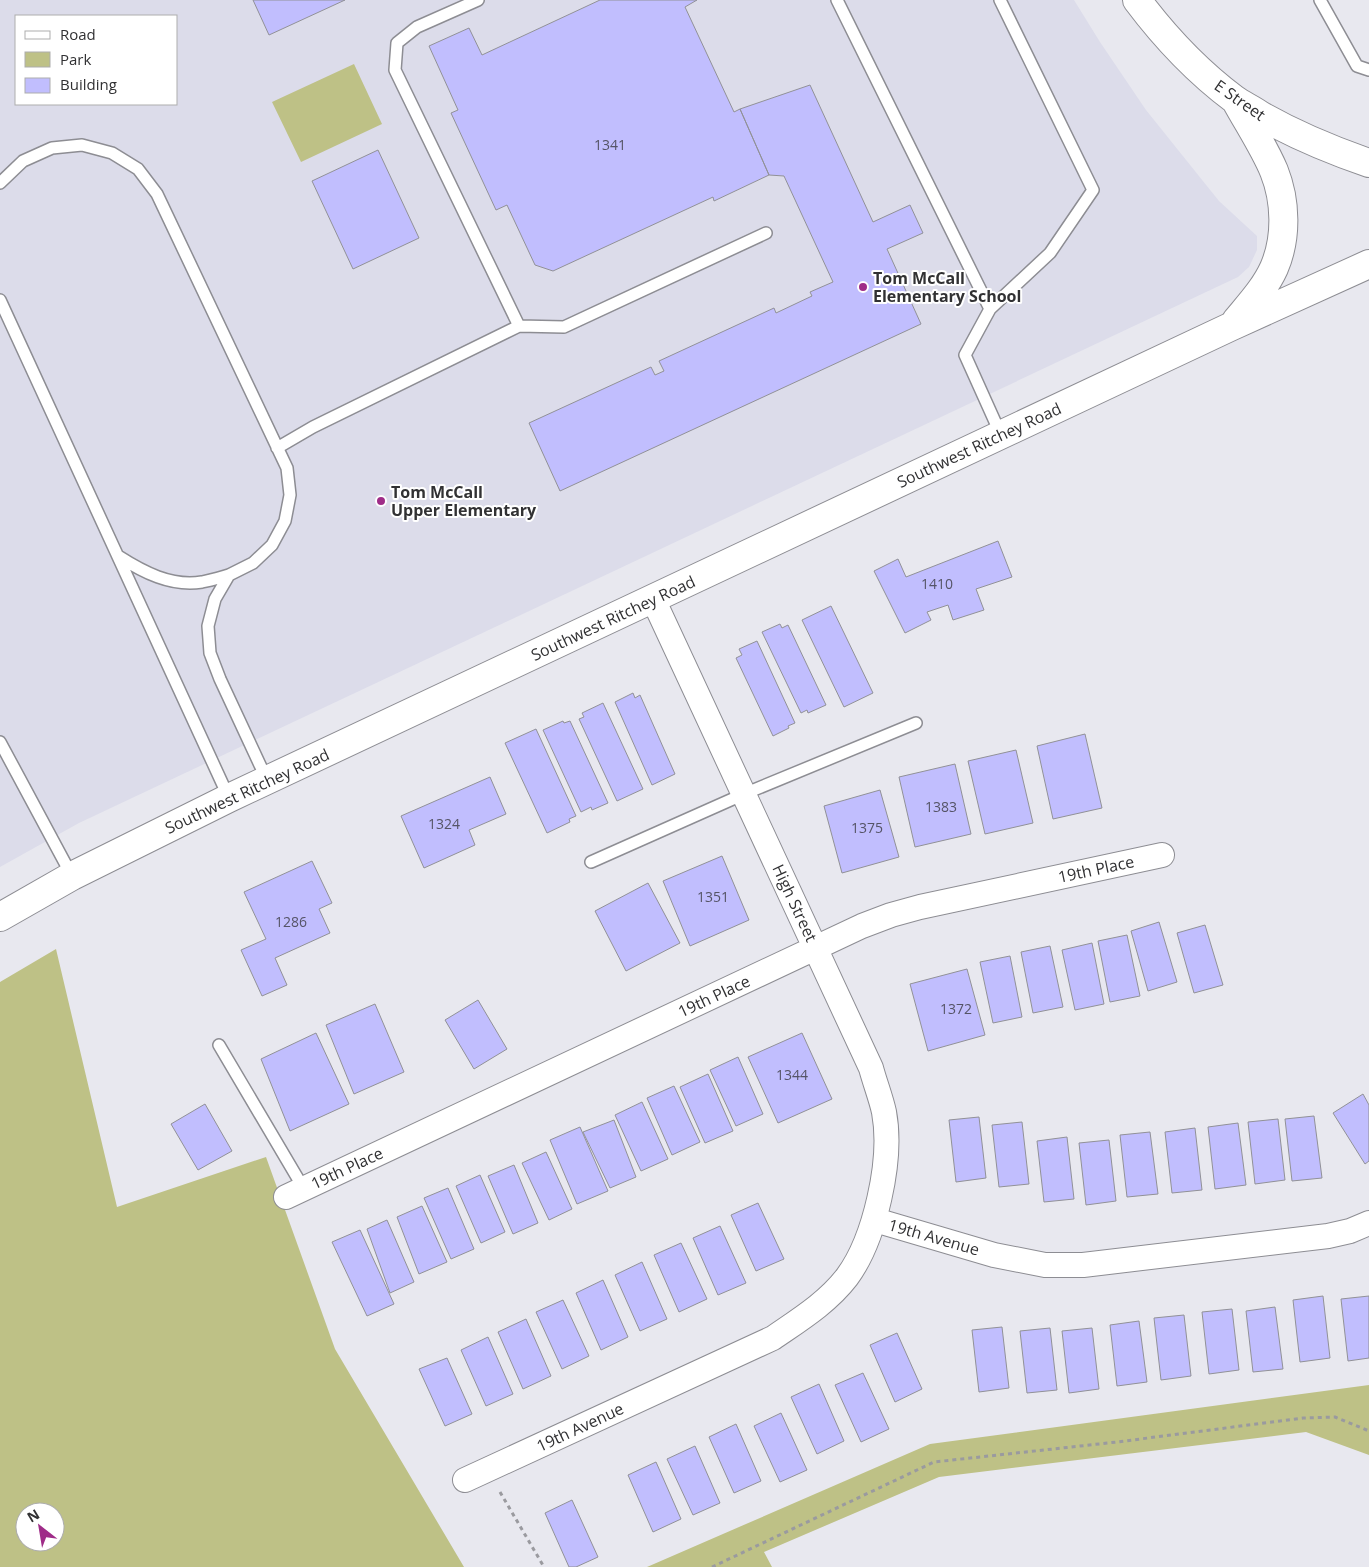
<svg xmlns="http://www.w3.org/2000/svg" width="1369" height="1567" viewBox="0 0 1369 1567" font-family="'Open Sans',sans-serif">
<rect width="100%" height="100%" fill="#e8e8ef"/>
<path fill="#dcdcea" fill-rule="evenodd" d="M0,0H1074L1100,42L1146,110L1219,201L1257,236V250L1249,267L1238,277L79,823L0,867ZM16,16H176V104H16Z"/>
<path fill="#bec186" fill-rule="evenodd" d="M354,64L382,124L301,162L272,102Z
M56,949L117,1207L266,1157L335,1349L464,1567H0V982ZM25,1512H55V1542H25Z
M1369,1385V1455L1306,1432L939,1477L764,1552L772,1567H647L930,1444Z"/>
<path fill="#c1befe" stroke="#919197" d="M253,0H345L269,35Z
M600,0H697L685,7L734,112L740,109L769,175L714,201L713,197L553,271L535,265L507,205L496,210L451,113L458,110L429,46L469,28L482,55Z
M810,85L873,222L910,205L923,233L887,249L921,324L560,491L529,423L651,367L655,375L664,371L659,361L774,308L776,313L812,296L810,292L833,282L784,176L769,175L740,109Z
M378,150L419,238L353,269L312,181Z
M998,541L1012,577L976,589L984,610L953,620L948,605L927,612L931,620L905,633L874,571L898,559L906,577Z
M831,606L873,693L844,707L802,620Z
M780,624L782,628L788,625L826,705L808,713L807,710L801,713L762,632Z
M757,641L795,723L788,726L789,728L773,736L736,658L742,655L739,649Z
M633,693L635,698L640,695L675,774L652,785L615,702Z
M603,703L643,789L617,801L579,719L584,717L582,713Z
M563,721L564,723L570,721L608,803L592,810L591,807L581,812L543,730Z
M536,729L576,816L569,819L570,822L547,833L505,743Z
M1085,734L1102,808L1053,819L1037,746Z
M1016,750L1033,823L985,834L968,761Z
M955,764L971,834L915,847L899,777Z
M490,777L506,814L469,830L475,845L424,868L401,816Z
M880,790L899,857L842,873L824,806Z
M722,856L749,920L690,946L663,881Z
M312,861L332,903L319,909L330,933L275,958L287,985L262,996L241,950L266,939L244,892Z
M648,883L680,943L626,971L595,911Z
M1159,922L1177,982L1148,991L1131,931Z
M1205,925L1223,985L1194,993L1177,933Z
M1127,935L1140,996L1110,1002L1098,941Z
M1092,943L1104,1004L1075,1010L1062,950Z
M1050,946L1063,1007L1033,1013L1021,952Z
M1010,956L1022,1017L993,1023L980,962Z
M967,969L985,1035L928,1051L910,984Z
M478,1000L507,1049L474,1069L445,1020Z
M375,1004L404,1072L354,1094L326,1025Z
M316,1033L349,1104L290,1131L261,1059Z
M802,1033L832,1099L778,1123L748,1057Z
M738,1057L763,1114L736,1126L710,1070Z
M708,1074L733,1131L705,1143L680,1087Z
M674,1086L700,1142L672,1155L647,1098Z
M1363,1094L1369,1105V1161L1365,1164L1333,1113Z
M642,1102L668,1159L641,1171L615,1115Z
M205,1104L232,1151L198,1170L171,1124Z
M1314,1116L1322,1178L1292,1181L1285,1119Z
M979,1117L986,1178L956,1182L949,1120Z
M1278,1119L1285,1180L1255,1184L1248,1122Z
M614,1120L636,1177L610,1188L583,1132Z
M1022,1122L1029,1184L999,1187L992,1125Z
M1238,1123L1246,1185L1215,1189L1208,1127Z
M580,1127L608,1191L577,1204L550,1140Z
M1195,1128L1202,1190L1172,1193L1165,1132Z
M1150,1132L1158,1194L1127,1197L1120,1135Z
M1067,1137L1074,1199L1044,1202L1037,1141Z
M1109,1140L1116,1201L1086,1205L1079,1143Z
M546,1152L572,1209L549,1220L522,1163Z
M514,1165L538,1223L513,1234L488,1176Z
M480,1175L505,1232L481,1243L456,1186Z
M448,1188L474,1249L451,1259L424,1198Z
M758,1203L784,1259L756,1271L731,1215Z
M422,1206L447,1262L419,1274L397,1217Z
M387,1220L414,1282L390,1293L367,1229Z
M720,1226L746,1283L718,1295L693,1238Z
M360,1230L394,1304L367,1316L332,1242Z
M681,1243L707,1299L679,1312L654,1255Z
M642,1262L667,1319L640,1331L615,1275Z
M603,1280L628,1337L601,1350L576,1293Z
M1323,1296L1330,1358L1300,1362L1293,1300Z
M1369,1296V1358L1348,1361L1341,1299Z
M563,1300L589,1356L562,1369L536,1312Z
M1275,1307L1283,1369L1253,1372L1246,1311Z
M1232,1309L1239,1370L1209,1374L1202,1312Z
M1184,1315L1191,1376L1161,1380L1154,1318Z
M526,1319L551,1376L523,1389L498,1332Z
M1139,1321L1147,1382L1117,1386L1110,1325Z
M1002,1327L1009,1388L979,1392L972,1330Z
M1050,1328L1057,1390L1027,1393L1020,1331Z
M1092,1328L1099,1389L1069,1393L1062,1331Z
M897,1333L922,1389L895,1402L870,1345Z
M488,1337L513,1394L486,1406L461,1350Z
M447,1358L472,1414L445,1426L419,1369Z
M863,1373L889,1429L861,1442L835,1385Z
M819,1384L844,1441L817,1454L791,1397Z
M781,1413L807,1470L780,1482L754,1426Z
M736,1424L761,1481L734,1493L709,1437Z
M695,1446L720,1503L693,1515L667,1459Z
M656,1462L681,1519L653,1532L628,1475Z
M572,1500L598,1557L576,1567H569L545,1513Z"/>
<g fill="none" stroke-linecap="round" stroke-linejoin="round">
<defs>
<path id="lane" d="M478,0L417,27L397,43L395,70L519,326
M837,0L990,309
M1000,0L1093,190L1050,253L990,309L965,355L1001,435
M1320,0L1357,66L1369,70
M0,183L23,161L52,148L82,145L112,153L138,169L157,194L287,468L290,495L285,521L272,545L253,563L229,575L215,599L208,626L210,653L220,679L267,780
M0,300L229,798
M277,448L313,427L519,326L564,327L766,233
M118,556C143,572 171,587 202,582C211,580 220,578 229,575
M0,742L72,876
M591,862L744,794L916,723
M219,1045L304,1189"/>
<path id="street" d="M286,1197L862,926L891,915L920,907L1162,855
M875,1220L994,1255L1045,1265H1083L1328,1236L1350,1231L1369,1223
M465,1480L773,1338C799,1320 827,1303 847,1277C875,1239 893,1160 884,1112C881,1098 875,1083 871,1068L653,599"/>
<path id="secondary" d="M1137,0C1164,36 1198,72 1234,99C1242,105 1252,109 1260,115C1295,135 1331,150 1369,163
M1236,101C1248,123 1264,147 1274,171C1286,201 1287,238 1274,268C1265,288 1250,304 1236,321
M0,917L72,876L229,798L1230,327L1369,264"/>
</defs>
<use href="#lane" stroke="#8d8d93" stroke-width="14"/>
<use href="#street" stroke="#8d8d93" stroke-width="26"/>
<use href="#secondary" stroke="#8d8d93" stroke-width="30"/>
<path stroke="#9a9a9f" stroke-width="3" stroke-dasharray="4 4" stroke-linecap="butt" d="M500,1492L544,1567
M712,1567L934,1462L1117,1442L1303,1418L1335,1417L1369,1431"/>
<use href="#lane" stroke="#fff" stroke-width="11"/>
<use href="#street" stroke="#fff" stroke-width="24"/>
<use href="#secondary" stroke="#fff" stroke-width="28"/>
</g>
<g fill="#9f2c88" stroke="#fff" stroke-width="2">
<circle cx="863" cy="287" r="5"/>
<circle cx="381" cy="501" r="5"/>
</g>
<g text-anchor="middle" dominant-baseline="central" stroke-width="4" stroke-linejoin="round" paint-order="stroke">
<g font-size="14" fill="#555466">
<text x="610" y="144">1341</text>
<text x="937" y="583">1410</text>
<text x="941" y="806">1383</text>
<text x="444" y="823">1324</text>
<text x="867" y="827">1375</text>
<text x="713" y="896">1351</text>
<text x="291" y="921">1286</text>
<text x="956" y="1008">1372</text>
<text x="792" y="1074">1344</text>
</g>
<g font-size="16" fill="#313133" stroke="#fff">
<text transform="translate(1240 100) rotate(35)">E Street</text>
<text transform="translate(979 445) rotate(-25)">Southwest Ritchey Road</text>
<text transform="translate(613 618) rotate(-25)">Southwest Ritchey Road</text>
<text transform="translate(247 791) rotate(-25)">Southwest Ritchey Road</text>
<text transform="translate(1096 869) rotate(-12)">19th Place</text>
<text transform="translate(795 903) rotate(65)">High Street</text>
<text transform="translate(714 996) rotate(-25)">19th Place</text>
<text transform="translate(347 1168) rotate(-25)">19th Place</text>
<text transform="translate(934 1237) rotate(16)">19th Avenue</text>
<text transform="translate(580 1427) rotate(-25)">19th Avenue</text>
</g>
<g font-size="16" font-weight="bold" fill="#313133" stroke="#fff" text-anchor="start">
<text x="873" y="278">Tom McCall<tspan x="873" dy="18">Elementary School</tspan></text>
<text x="391" y="492">Tom McCall<tspan x="391" dy="18">Upper Elementary</tspan></text>
</g>
</g>
<rect x="15" y="15" width="162" height="90" fill="#ffffff" stroke="#adadad"/>
<rect x="25" y="31" width="25" height="8" fill="#ffffff" stroke="#adadad"/>
<text x="60" y="40" font-size="15" fill="#313133">Road</text>
<rect x="25" y="52" width="25" height="15" fill="#bec186" stroke="#adadad"/>
<text x="60" y="65" font-size="15" fill="#313133">Park</text>
<rect x="25" y="78" width="25" height="15" fill="#c1befe" stroke="#adadad"/>
<text x="60" y="90" font-size="15" fill="#313133">Building</text>
<g transform="translate(40 1527) rotate(329)"><circle r="24" fill="#ffffff" stroke="#adadad"/>
<path d="M0-4L9 19L0 12L-9 19Z" fill="#9f2c88"/>
<text y="-8" font-size="14" font-weight="bold" text-anchor="middle" fill="#313133">N</text>
</g>
</svg>
